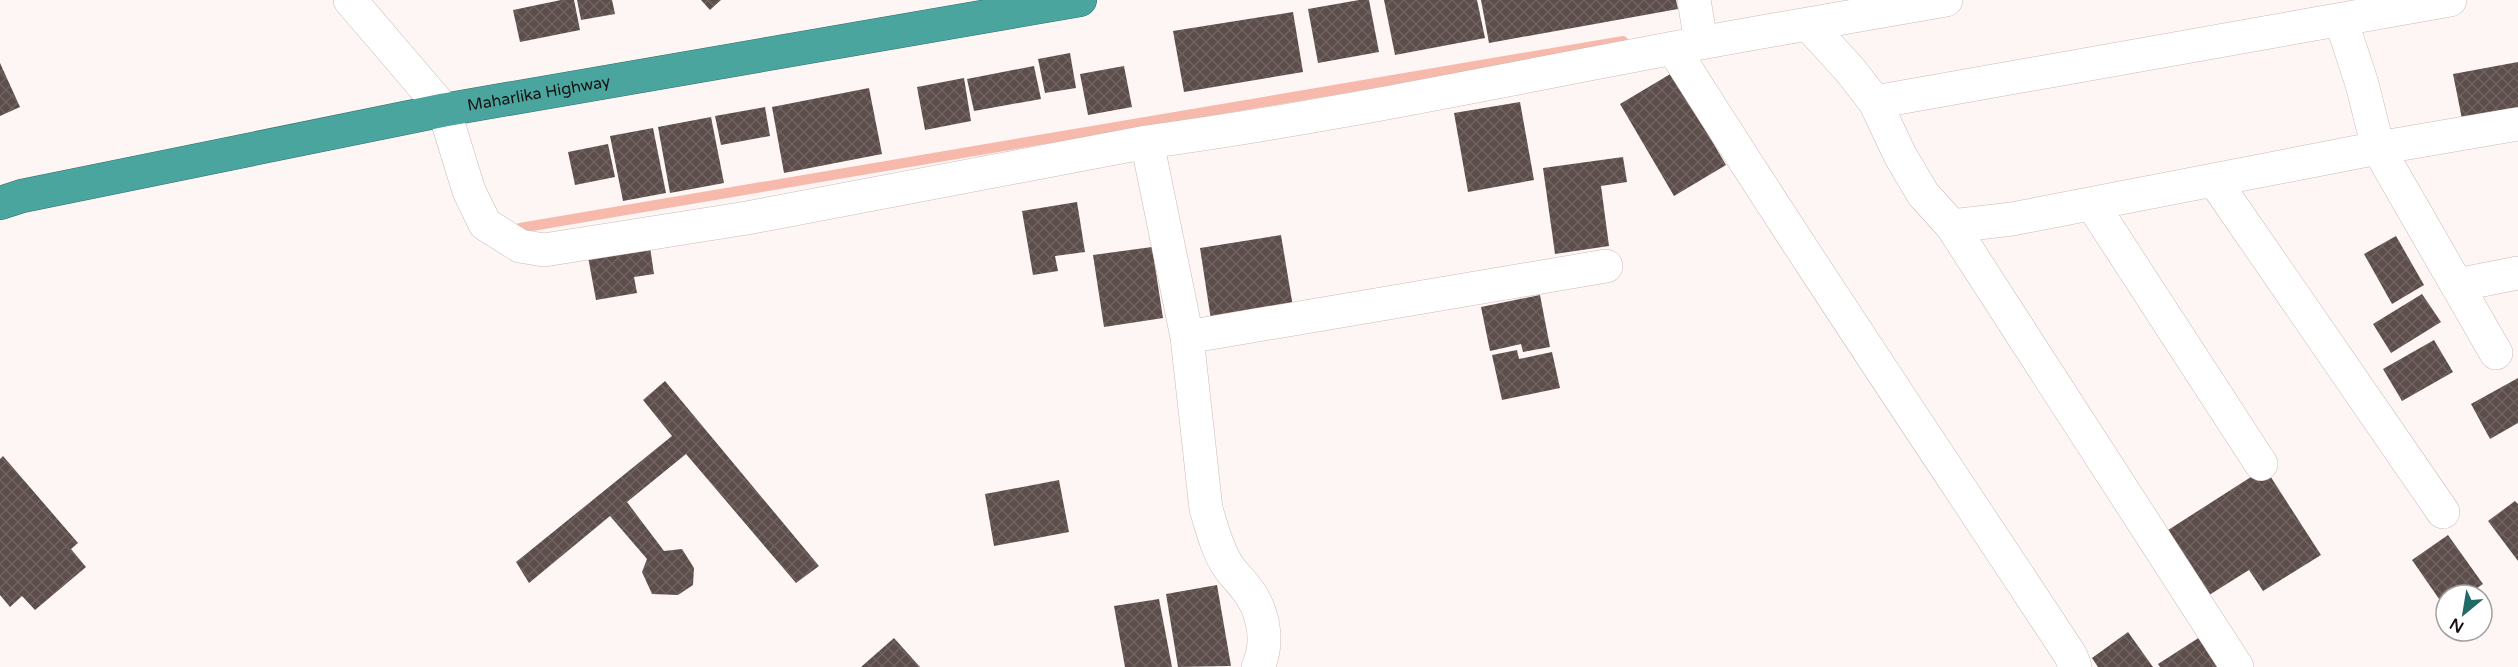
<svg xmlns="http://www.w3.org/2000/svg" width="2518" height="667" viewBox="0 0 2518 667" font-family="'Varela Round',sans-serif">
<defs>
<pattern id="building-cross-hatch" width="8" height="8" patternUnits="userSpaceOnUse" patternTransform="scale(1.5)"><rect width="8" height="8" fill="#5d4e4b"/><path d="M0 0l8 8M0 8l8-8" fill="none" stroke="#6f6361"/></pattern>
</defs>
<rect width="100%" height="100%" fill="#fdf6f4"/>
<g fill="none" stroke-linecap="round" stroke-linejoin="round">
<path stroke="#f7b9ab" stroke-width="10" d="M520,228L1623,41"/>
</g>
<path fill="url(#building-cross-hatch)" d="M561,0H574L580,30L520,42L513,10Z
M577,0H612L615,14L581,20Z
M701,0H721L710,10Z
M1359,0H1369L1379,52L1318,63L1308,9Z
M1384,0H1477L1485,38L1395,55Z
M1481,0H1676L1678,9L1489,43Z
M1293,12L1303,72L1184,92L1173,31Z
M1070,53L1076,88L1045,93L1038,59Z
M2518,62V108L2462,119L2453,74Z
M0,63L20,107L0,116Z
M1034,66L1041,99L974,111L967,79Z
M1124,66L1132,107L1088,115L1080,74Z
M1672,73L1726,165L1674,196L1620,104Z
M964,78L971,121L925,130L917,87Z
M869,88L882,154L784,173L772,107Z
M1520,102L1534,180L1468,192L1454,113Z
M765,107L770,136L721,145L715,116Z
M711,117L724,183L670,193L658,127Z
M653,128L666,193L623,201L610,136Z
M608,144L615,177L575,185L568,152Z
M1623,157L1627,182L1601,186L1609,246L1555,254L1543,168Z
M1077,202L1085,252L1055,256L1058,271L1033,275L1022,211Z
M1281,235L1293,307L1211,320L1200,248Z
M2396,236L2424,285L2392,304L2364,254Z
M650,247L654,274L634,277L637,293L596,300L588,257Z
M1152,247L1163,318L1104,327L1093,255Z
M2422,294L2441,322L2391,353L2373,324Z
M1540,295L1550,347L1523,352L1521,344L1490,351L1481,307Z
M2434,340L2453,372L2402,401L2383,369Z
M1517,350L1519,359L1552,352L1560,388L1502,400L1492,355Z
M2518,378V423L2490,439L2471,404Z
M665,381L819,566L796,583L686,454L627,502L664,551L682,549L694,568L693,585L678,595L652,594L642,572L647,559L610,516L529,583L516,562L672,436L643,400Z
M3,456L78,543L71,549L86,567L35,610L22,596L10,607L0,595V459Z
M2265,468L2321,555L2263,591L2249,570L2206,597L2165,532Z
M1059,480L1069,532L994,546L985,494Z
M2515,501L2518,504V561L2488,521Z
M2448,535L2483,584L2467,595H2446V609L2412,560Z
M1217,585L1231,666L1178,667L1166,594Z
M1159,599L1172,667H1125L1114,606Z
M2128,632L2153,667H2098L2092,658Z
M2200,637L2219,667H2160L2158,664Z
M894,638L920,667H861Z"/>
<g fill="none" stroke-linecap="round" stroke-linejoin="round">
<defs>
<path id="street" d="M350,0L444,110L469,191L485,224L520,246L544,250L747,218L1147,142
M1694,0L1701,42
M2341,20L2362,84L2378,148L2496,353
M1808,24L1946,0
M1673,48C1802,253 1938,454 2071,656L2075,667
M1875,102L2450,0
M2214,180L2443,512
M2092,204L2261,464
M1952,226L2237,667
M2457,285L2518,273
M1187,337L1606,266
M1258,667C1270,641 1263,609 1246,588C1240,580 1233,574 1228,566C1217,550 1212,528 1206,509L1187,337L1147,142C1369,112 1587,61 1808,24L1850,70L1875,102L1900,155L1923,194L1952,226L2012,219L2378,148L2518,124"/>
<g id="highway">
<path id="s1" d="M0,203L22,196L444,110L1080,0"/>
</g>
</defs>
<use href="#street" stroke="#cbbab6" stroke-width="34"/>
<use href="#highway" stroke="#38716c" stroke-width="34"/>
<use href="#street" stroke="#fff" stroke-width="33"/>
<use href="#highway" stroke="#49a59e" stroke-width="33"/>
</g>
<g text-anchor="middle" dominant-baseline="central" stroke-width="6" stroke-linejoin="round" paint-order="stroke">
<g font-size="16" fill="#171110" stroke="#fff">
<text stroke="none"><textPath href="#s1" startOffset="550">Maharlika Highway</textPath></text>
</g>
</g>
<g transform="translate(2464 613) rotate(210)"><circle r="28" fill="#ffffff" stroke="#a2a09f" stroke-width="1.5"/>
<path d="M0-4.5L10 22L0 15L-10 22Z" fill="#206b65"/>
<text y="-9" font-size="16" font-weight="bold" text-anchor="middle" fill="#171110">N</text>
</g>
</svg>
